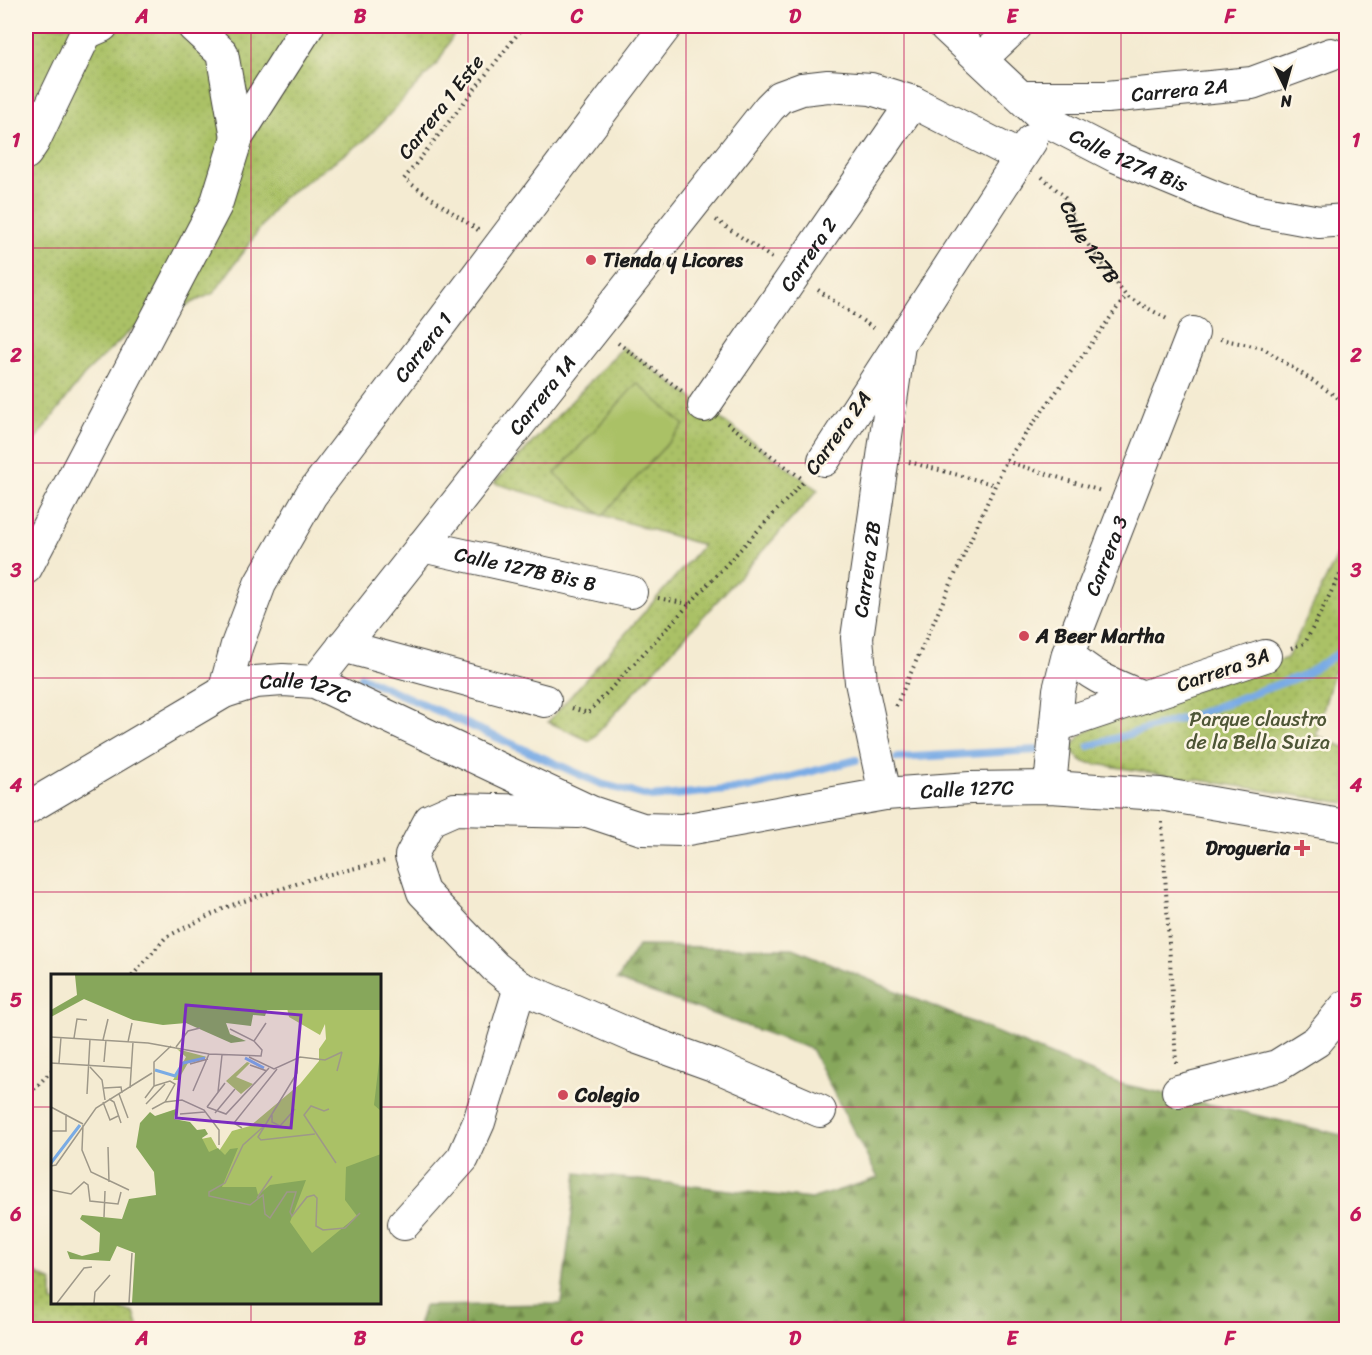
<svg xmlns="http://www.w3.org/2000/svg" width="1372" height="1355" viewBox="0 0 1372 1355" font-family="Sriracha,sans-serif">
<defs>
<pattern id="grass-dots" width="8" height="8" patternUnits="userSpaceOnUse" patternTransform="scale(1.5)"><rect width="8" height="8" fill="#aac166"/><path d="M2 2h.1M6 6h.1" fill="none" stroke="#92a558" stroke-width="1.8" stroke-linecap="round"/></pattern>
<pattern id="forest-firs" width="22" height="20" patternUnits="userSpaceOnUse" patternTransform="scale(1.5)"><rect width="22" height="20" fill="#87a75b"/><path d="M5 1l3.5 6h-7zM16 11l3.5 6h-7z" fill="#6e874a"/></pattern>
</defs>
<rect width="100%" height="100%" fill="#fcf5e5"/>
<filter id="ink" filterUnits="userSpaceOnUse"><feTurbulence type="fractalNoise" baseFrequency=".0167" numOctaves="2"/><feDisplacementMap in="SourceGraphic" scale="12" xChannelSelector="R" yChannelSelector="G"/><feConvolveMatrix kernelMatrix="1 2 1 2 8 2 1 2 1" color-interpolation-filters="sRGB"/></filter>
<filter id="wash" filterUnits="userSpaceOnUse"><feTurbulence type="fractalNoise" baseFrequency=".008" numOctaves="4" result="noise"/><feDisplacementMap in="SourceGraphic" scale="24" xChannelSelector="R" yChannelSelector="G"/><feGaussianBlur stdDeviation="1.35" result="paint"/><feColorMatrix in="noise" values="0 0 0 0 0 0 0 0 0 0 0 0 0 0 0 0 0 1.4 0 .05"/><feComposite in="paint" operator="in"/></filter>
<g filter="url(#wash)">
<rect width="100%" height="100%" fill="#f4ebd2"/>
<path fill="url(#grass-dots)" stroke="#636e41" stroke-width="1.5" d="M26,26H458L438,63L365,140L281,199L214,293L132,329L84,375L26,452Z
M623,347L818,490L590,741L548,722L703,545L494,483Z
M1346,538V666L1334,672L1316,735L1346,748V803L1083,762L1071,751C1078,732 1093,728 1110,719L1287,658Z
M26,1268L52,1282V1302L103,1303L134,1313L139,1329H26Z"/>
<path fill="url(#forest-firs)" stroke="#52623c" stroke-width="1.5" d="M638,946L793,948L1118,1083L1346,1136V1329L417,1330L424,1306L561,1304L577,1173L811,1199L878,1178L811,1049L617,980Z"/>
<path fill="#aac166" stroke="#636e41" stroke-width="1.5" d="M637,383L684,425L602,516L555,474Z"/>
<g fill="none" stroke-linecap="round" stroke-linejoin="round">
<path stroke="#79abe5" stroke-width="8" d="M362,677L601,784L651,797L748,788L856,760
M1089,746L1194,715L1306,674L1339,653L1346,637
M897,758L1036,750"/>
</g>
</g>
<g filter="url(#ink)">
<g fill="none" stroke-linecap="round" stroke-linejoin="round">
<defs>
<g id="minor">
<path d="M193,26L222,53L237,137"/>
<path id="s2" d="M945,26L1045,120L1115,156L1219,199L1254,210L1319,222L1346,220"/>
<path d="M981,59L1016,26"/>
<path id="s3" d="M1022,97H1107L1252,83L1331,54"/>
<path d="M26,153L34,141L86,33L102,26"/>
<path id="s4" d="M704,406L913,102"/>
<path d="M824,460L1031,141"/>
<path id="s5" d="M422,546L631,592"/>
<path d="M26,568L216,205L237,137L308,26"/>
<path d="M343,646L545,701"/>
<path d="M1068,654C1093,678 1112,684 1143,697"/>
<path id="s6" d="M315,682L769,108L780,97L802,89L828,86L871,89L913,102L1020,157"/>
<path id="s7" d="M224,692L237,645L260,584L311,495L666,26"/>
<path d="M1056,726L1265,656"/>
<path id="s8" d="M1050,787L1059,690L1068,654L1193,333"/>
<path id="s9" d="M885,794L861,682L857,638L899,345"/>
<path id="s10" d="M26,809L224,692L255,682L283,680L315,682L591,812L642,829L682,830L885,794L970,788L1050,787L1160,794L1346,826"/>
<path d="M578,812L455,809L430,820L411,856L423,892L495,967L520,987L635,1037L713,1065L820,1111"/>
<path d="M1178,1091L1277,1066L1317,1041L1346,1006"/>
<path d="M404,1224L463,1158L479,1122L520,987"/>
</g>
</defs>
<use href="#minor" stroke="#3c3b37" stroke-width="34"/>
<g stroke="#3c3b37" stroke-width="4" stroke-dasharray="1.5 4.5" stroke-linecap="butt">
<path id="s1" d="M1042,177L1064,196L1078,231L1126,296L1169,320"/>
<path d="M716,220L772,258"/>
<path d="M478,230L404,179L524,26"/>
<path d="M818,290L876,330"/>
<path d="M1220,339L1263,348L1346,403"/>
<path d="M618,343L682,391"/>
<path d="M727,423L801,478"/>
<path d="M1006,461L1101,491"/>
<path d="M909,462L996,485"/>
<path d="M658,598L689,604"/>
<path d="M1291,648L1305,643L1346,563"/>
<path d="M896,706L1006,461L1126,296"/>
<path d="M572,708L588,713L805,480"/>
<path d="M1162,822L1176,1063"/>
<path d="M132,976L166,937L229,906L314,878L385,861"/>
<path d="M26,1098L52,1070"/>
</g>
<use href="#minor" stroke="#fff" stroke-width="32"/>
</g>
</g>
<path fill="none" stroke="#c2185b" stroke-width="1.5" stroke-opacity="0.55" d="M251,26V976M468,26V1330M686,26V1330M904,26V1330M1121,26V1330M26,248H1346M26,463H1346M26,678H1346M26,892H1346M26,1107H52M380,1107H1346M251,1302V1330"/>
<g fill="#d1495b" stroke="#fcf5e5" stroke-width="2">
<circle cx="591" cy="260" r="6"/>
<circle cx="1024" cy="636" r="6"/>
<path d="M1299 839h6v6h6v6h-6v6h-6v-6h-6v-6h6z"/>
<circle cx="563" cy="1095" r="6"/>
</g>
<g text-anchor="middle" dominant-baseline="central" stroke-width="5" stroke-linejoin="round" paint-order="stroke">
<g font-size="20" fill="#1c1c1c" stroke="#fcf5e5">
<text stroke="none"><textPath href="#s3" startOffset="158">Carrera 2A</textPath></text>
<text transform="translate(441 107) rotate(-52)">Carrera 1 Este</text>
<text stroke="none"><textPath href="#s2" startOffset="230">Calle 127A Bis</textPath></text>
<text stroke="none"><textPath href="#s1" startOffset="82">Calle 127B</textPath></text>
<text stroke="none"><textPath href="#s4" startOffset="184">Carrera 2</textPath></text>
<text stroke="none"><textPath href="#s7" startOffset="402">Carrera 1</textPath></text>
<text stroke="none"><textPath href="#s6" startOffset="366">Carrera 1A</textPath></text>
<text transform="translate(838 433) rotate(-54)">Carrera 2A</text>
<text stroke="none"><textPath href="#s8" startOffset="240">Carrera 3</textPath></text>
<text stroke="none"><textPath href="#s5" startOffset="106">Calle 127B Bis B</textPath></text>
<text stroke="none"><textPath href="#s9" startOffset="228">Carrera 2B</textPath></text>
<text transform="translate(1223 670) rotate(-19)">Carrera 3A</text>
<text stroke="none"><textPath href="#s10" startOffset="314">Calle 127C</textPath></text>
<text stroke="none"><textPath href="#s10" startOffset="1010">Calle 127C</textPath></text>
</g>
<g font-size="20" font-weight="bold" fill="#1c1c1c" stroke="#fcf5e5" text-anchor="start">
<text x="603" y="260">Tienda y Licores</text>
<text x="1036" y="636">A Beer Martha</text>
<text x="1290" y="848" text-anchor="end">Drogueria</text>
<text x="575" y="1095">Colegio</text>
</g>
<g font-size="20" fill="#4e5636" stroke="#fcf5e5">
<text x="1258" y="719">Parque claustro<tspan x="1258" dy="23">de la Bella Suiza</tspan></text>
</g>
</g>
<g transform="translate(51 974)">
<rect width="330" height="330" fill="#f4ebd2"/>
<path d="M330,1V329L95,304L150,165L160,163L168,177L181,157L199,152L249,110L268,87V75L275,65L274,50L269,61L238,43L236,34ZM126,75L156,83L137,89L127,106H122L135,83ZM196,88L199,89L185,103L202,110L190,120L175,107Z" fill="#aac166"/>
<path d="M24,1H330V36H216L214,42L202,41L200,52L175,49L179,60L195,67L180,69L135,49L112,51L82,46L33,25L0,43V36L26,21ZM330,71V137L323,131ZM125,135L123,145L139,148L146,156L154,155L157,160L151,164L158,178L167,174L174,181L179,175L187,174L171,213H205L207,221L219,211L255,206L239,248L261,279L306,242L294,226L295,193L330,180V329H81L84,279L66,272L59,287L19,285L16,277L31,282L48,278L49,259L29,245L31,241L71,245L78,225L105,221L103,198L85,173L89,149L99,138L104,142Z" fill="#87a75b"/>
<path fill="none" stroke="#79abe5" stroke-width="3" d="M194,84L213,94M104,96L124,102L132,89L154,84M0,189L29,151"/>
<path fill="none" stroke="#9e9889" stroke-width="1.5" d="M0,63L97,69L158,80L210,82L211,76L203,67L179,55M23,64L26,45L36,46M52,66L57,45M203,67L215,49M77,68L81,49M125,73L137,57L149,54M198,83L223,95L249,83L274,86L291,78M247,84L246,99L207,163L210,166L264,160M53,88L55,66M0,89L80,94M8,89L10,63M139,90L157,85M199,91L216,97M39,93L51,106L54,126M286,97L291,78M53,114L70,113L71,119M79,114L82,68M142,117L158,80M167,118L171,81M36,120L39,65M68,120L77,144M94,124L103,112V88L120,72M58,125L63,128L70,149M52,128L59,146L67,142M114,128L131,126L153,136L168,156V171M95,130L114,110M0,133L32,150M156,133L175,140L218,94M156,133L174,109M101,135L114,128L124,110L119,107L103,112M278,135L273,137L260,132L253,141L285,189M164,139L184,115M129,140L154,138M221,141V148L229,152L244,135M163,147L183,149L191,154M183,149L226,95M32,151L31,176L40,198L78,216M212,153L192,171L174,209L158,218V222L199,231L212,221L214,240L219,244L236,218H245L239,238L241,242L256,223L263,221L266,224L265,252L272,256L294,254L309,239M0,157H15V140M57,173L58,208M0,192L5,191L45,134L101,99M0,216L20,220L33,208L37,211L39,227L67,230L70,218M206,224L221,202M53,243L54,217M6,329L33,294L41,293M43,329L44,318L59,301M78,329L81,279"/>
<path fill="#7b2cbf" fill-opacity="0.15" stroke="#7b2cbf" stroke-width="3" d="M135,31L250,41L240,154L125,144Z"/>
<rect width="330" height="330" fill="none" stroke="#1c1c1c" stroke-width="3"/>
</g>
<rect width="1372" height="1355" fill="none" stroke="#fcf5e5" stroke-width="66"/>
<g transform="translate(1285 87) rotate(175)" stroke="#fcf5e5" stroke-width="4.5" paint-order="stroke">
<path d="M0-4.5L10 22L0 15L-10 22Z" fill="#1c1c1c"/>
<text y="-9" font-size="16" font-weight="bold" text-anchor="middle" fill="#1c1c1c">N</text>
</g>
<rect x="33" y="33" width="1306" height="1289" fill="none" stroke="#c2185b" stroke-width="2"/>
<g font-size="20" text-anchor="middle" font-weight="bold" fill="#c2185b">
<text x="142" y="23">A</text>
<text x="360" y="23">B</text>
<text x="577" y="23">C</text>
<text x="795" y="23">D</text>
<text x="1012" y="23">E</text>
<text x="1230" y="23">F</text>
<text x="16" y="147">1</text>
<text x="1356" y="147">1</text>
<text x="16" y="362">2</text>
<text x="1356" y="362">2</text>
<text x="16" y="577">3</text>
<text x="1356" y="577">3</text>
<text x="16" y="792">4</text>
<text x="1356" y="792">4</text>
<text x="16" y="1007">5</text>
<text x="1356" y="1007">5</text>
<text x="16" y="1221">6</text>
<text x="1356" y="1221">6</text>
<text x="142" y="1345">A</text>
<text x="360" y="1345">B</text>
<text x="577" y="1345">C</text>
<text x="795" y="1345">D</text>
<text x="1012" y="1345">E</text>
<text x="1230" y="1345">F</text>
</g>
</svg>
